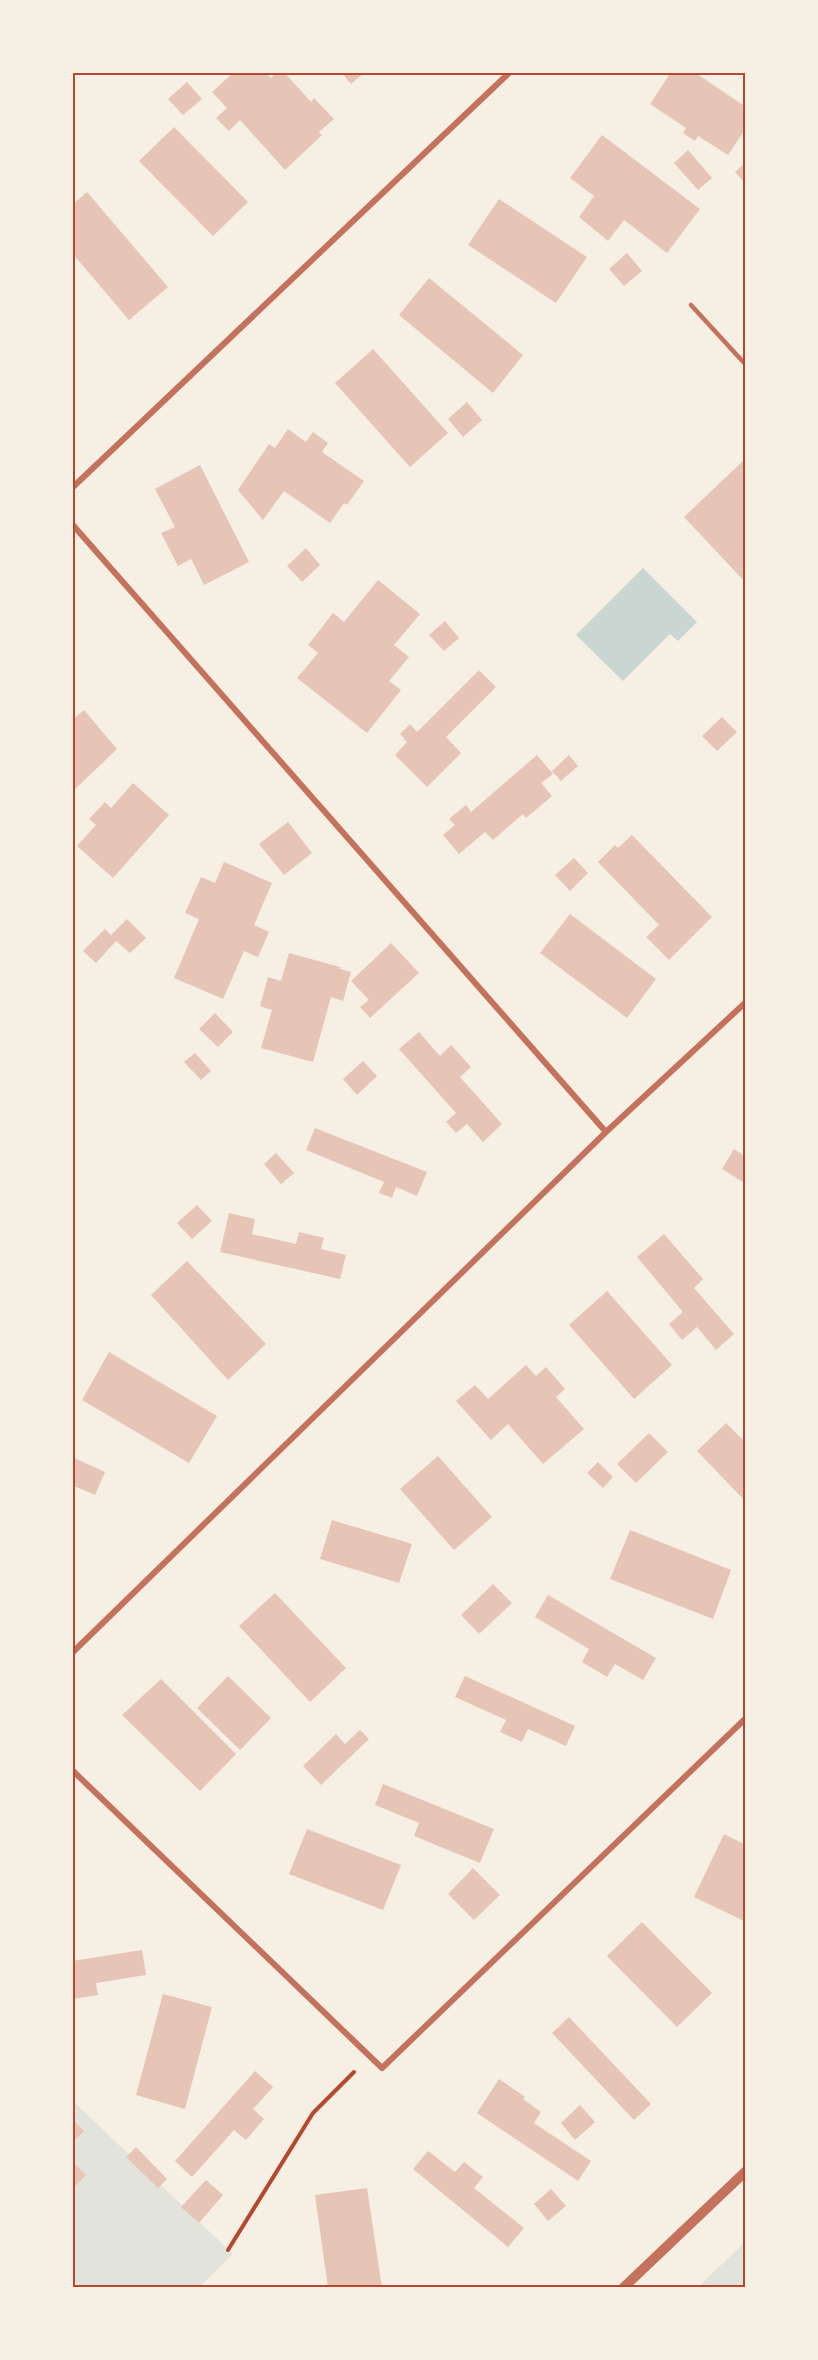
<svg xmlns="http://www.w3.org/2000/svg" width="818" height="2360" viewBox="0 0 818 2360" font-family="Helvetica,sans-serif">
<rect width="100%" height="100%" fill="#f6efe4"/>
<path fill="#e2e4dc" d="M72,2100L233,2254L199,2288H80L72,2279Z
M746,2241V2288H697Z"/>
<path fill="#c9d6d2" d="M643,568L697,622L678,641L670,634L623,681L576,635Z"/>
<path fill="#e6c5b7" d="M234,72H265L271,78L277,72H284L311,102L314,98L334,119L319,132L322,135L285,170L240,120L229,131L216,118L227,108L212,92Z
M341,72H365L351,84Z
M671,72H694L746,107V128L728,155L698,136L695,141L683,133L686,128L650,104Z
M187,82L202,99L183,115L168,99Z
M174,127L248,202L213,236L139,161Z
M602,135L700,209L667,253L624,220L608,241L579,217L594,196L570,178Z
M688,150L712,178L698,190L674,163Z
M746,162V184L735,172Z
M87,192L168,287L129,320L72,253V205Z
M499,199L587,257L556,303L468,245Z
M627,253L642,271L624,286L609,269Z
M429,278L523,355L493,393L399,315Z
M373,349L448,433L410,467L335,383Z
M467,402L482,420L463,437L448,419Z
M288,429L306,442L313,432L328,443L322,452L364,481L347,505L344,503L330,523L284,491L263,520L238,490L269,444L275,448Z
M745,459L746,461V583L684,517Z
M200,465L249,562L204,585L191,559L178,566L161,533L175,527L155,489Z
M306,548L320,565L302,582L287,566Z
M378,580L420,614L394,645L409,657L389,681L401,690L367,733L297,678L318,653L308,645L333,613L344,622Z
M445,621L459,638L444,651L429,635Z
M479,670L496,687L446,737L461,753L427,787L395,755L407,742L400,734L410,724L417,732Z
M84,710L117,749L72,792V720Z
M722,717L737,732L717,751L702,736Z
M537,755L553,774L541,783L552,796L526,818L523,814L493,840L485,832L459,854L443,835L455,825L449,819L466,805L471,812Z
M569,755L578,766L561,781L552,771Z
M133,783L169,815L113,878L77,846L96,825L89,819L105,802L111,808Z
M288,822L312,853L284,875L259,844Z
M632,835L712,917L669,960L646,937L659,925L598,862L615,845L618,848Z
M574,858L588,873L570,891L555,875Z
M224,862L272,883L254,925L269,932L258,957L244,951L223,999L174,978L199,919L185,913L201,877L215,883Z
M570,914L656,979L627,1018L540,953Z
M127,919L146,938L130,953L116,941L96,963L83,951L105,929L111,935Z
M391,943L419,973L370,1018L360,1007L369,1000L351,981Z
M289,953L340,967V969L351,972L343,1001L331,997L313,1062L261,1048L272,1010L260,1006L268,977L281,981Z
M215,1013L233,1032L218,1047L199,1029Z
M419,1032L440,1056L451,1045L471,1067L460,1077L502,1124L483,1142L467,1124L456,1133L446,1122L456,1113L399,1049Z
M195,1053L211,1071L201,1080L184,1062Z
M363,1061L377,1076L357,1095L343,1079Z
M315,1128L427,1172L417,1196L396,1187L392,1198L379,1193L384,1182L306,1150Z
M734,1149L746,1157V1184L722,1169Z
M276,1153L294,1173L281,1184L264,1164Z
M197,1205L212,1221L192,1239L177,1223Z
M229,1213L255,1219L252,1234L296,1244L299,1232L324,1238L321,1249L346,1255L340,1279L220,1252Z
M664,1234L703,1279L694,1288L734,1334L716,1350L697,1327L682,1340L669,1324L683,1312L637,1257Z
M187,1261L266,1344L228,1380L151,1295Z
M607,1291L672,1365L634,1399L569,1325Z
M109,1352L217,1416L189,1463L82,1400Z
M526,1365L536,1376L546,1367L565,1389L556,1397L584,1429L543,1464L508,1424L491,1440L456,1401L475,1385L488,1399Z
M726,1423L746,1443V1502L697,1451Z
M649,1433L668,1452L636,1483L617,1464Z
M438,1456L492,1517L454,1550L400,1489Z
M72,1457L105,1472L95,1495L72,1485Z
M598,1462L613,1477L603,1488L587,1473Z
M332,1520L412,1544L399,1583L320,1559Z
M630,1530L731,1570L713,1619L610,1579Z
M493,1584L512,1603L479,1634L461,1615Z
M275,1593L346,1668L310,1702L239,1626Z
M548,1595L656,1658L643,1680L615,1664L607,1677L582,1662L589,1649L535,1617Z
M228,1676L271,1718L240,1750L197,1708Z
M465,1676L575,1726L566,1746L528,1729L522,1742L500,1732L506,1720L455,1697Z
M161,1679L236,1754L200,1791L122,1715Z
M360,1730L369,1739L321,1785L303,1766L336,1734L345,1744Z
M383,1784L494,1829L480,1863L414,1836L419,1823L375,1805Z
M307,1829L401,1865L383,1910L289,1874Z
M724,1834L746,1845V1922L694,1897Z
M473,1868L500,1895L474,1920L448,1894Z
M642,1922L712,1993L677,2027L607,1956Z
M142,1950L146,1975L96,1983L98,1995L72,1999V1961Z
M163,1994L212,2007L185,2109L136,2095Z
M569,2017L651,2104L634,2120L552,2033Z
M255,2071L273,2087L253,2109L264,2119L246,2140L234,2130L192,2177L175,2161Z
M499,2079L525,2097L523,2099L541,2112L534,2123L591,2161L578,2181L477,2113Z
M580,2105L595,2122L575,2140L561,2123Z
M72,2119L84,2131L72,2143Z
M136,2147L167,2179L158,2188L126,2157Z
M428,2151L455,2172L464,2162L483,2177L474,2188L524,2228L508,2247L413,2169Z
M72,2161L86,2175L72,2189Z
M206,2180L223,2195L199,2223L181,2207Z
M367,2188L382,2288H328L315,2195Z
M551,2189L566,2206L548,2221L534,2204Z"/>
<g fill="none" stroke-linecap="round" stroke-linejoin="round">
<path stroke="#b5482f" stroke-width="4" d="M228,2250L313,2113L354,2072"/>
<path stroke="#c5725c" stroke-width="4.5" d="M691,305L746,365"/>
<path stroke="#c5725c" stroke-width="6" d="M72,488L510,72
M72,524L606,1132
M72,1653L606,1132L746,1002
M72,1770L382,2068L746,1718"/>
<path stroke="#c5725c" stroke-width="10" d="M623,2288L746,2171"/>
</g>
<rect width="818" height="2360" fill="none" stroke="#f6efe4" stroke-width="147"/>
<rect x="74" y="74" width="670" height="2212" fill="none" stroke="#b5482f" stroke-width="2"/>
</svg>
